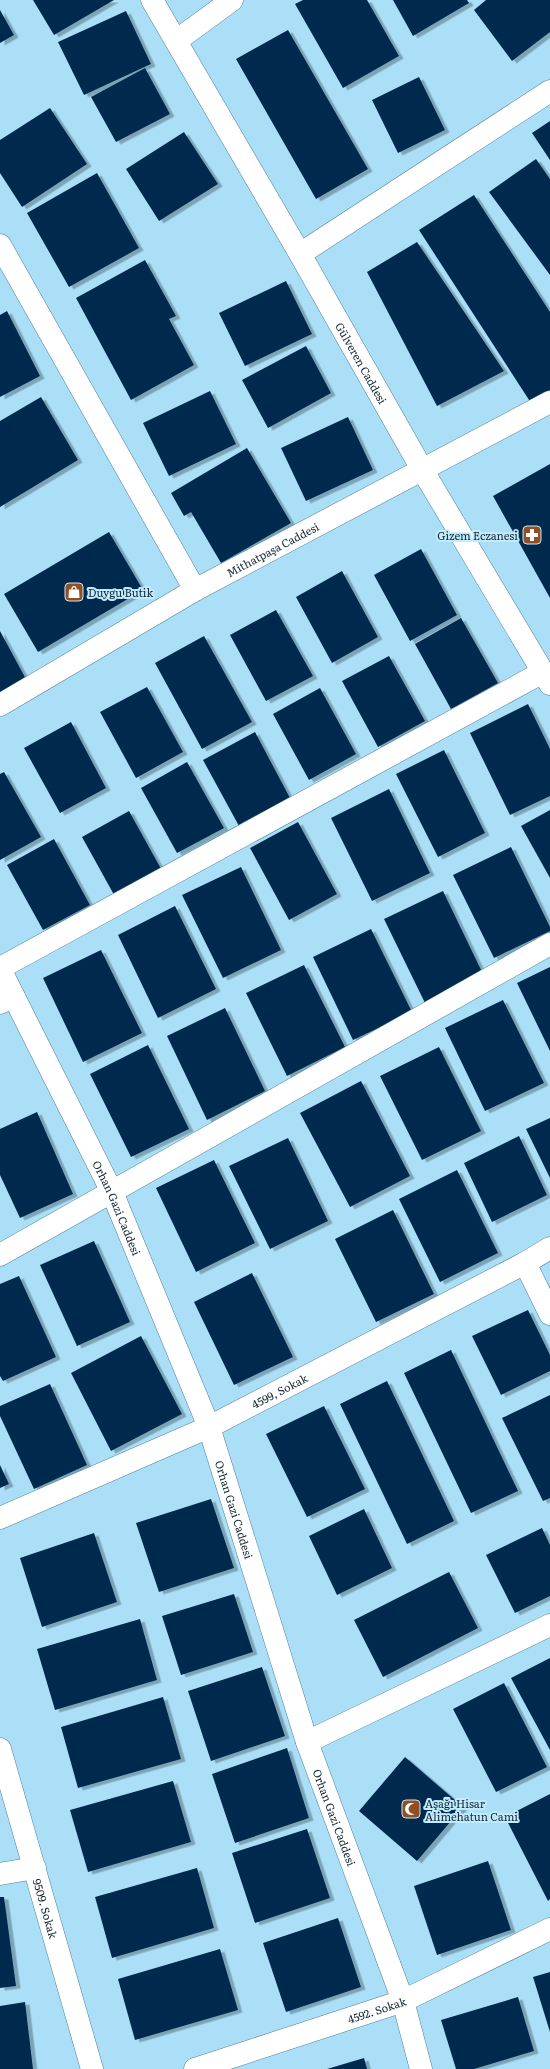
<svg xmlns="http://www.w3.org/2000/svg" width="550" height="2069" viewBox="0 0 550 2069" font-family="Literata,serif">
<defs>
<filter id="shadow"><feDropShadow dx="4.5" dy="2.5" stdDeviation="0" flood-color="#0004"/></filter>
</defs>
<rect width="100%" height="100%" fill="#abdff8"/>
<path fill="#032c4e" filter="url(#shadow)" d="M33,0H114L54,35Z
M303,0H367L399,56L343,88L295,4Z
M393,0H467L469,3L413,36Z
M486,0H550V32L512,61L474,10Z
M0,10L14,35L0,43Z
M126,11L151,64L84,95L58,42Z
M288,30L368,169L316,199L236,59Z
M145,68L170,114L116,142L91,97Z
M419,77L445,130L398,153L372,100Z
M50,108L87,164L22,207L0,173V140Z
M550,121V160L532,133Z
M184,132L218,184L159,221L126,169Z
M536,159L550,179V275L489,192Z
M97,173L139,248L69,287L27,213Z
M474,195L550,312V390L531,403L419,230Z
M417,242L504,371L437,406L367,272Z
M145,260L176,316L169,319L194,365L131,400L76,298Z
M286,281L312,334L245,366L219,313Z
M7,311L40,376L0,397V315Z
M306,346L331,393L268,428L242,380Z
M210,391L236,444L169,476L143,423Z
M41,397L78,460L0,507V421Z
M348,417L373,470L306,501L281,448Z
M247,448L291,523L221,563L191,512L184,516L171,493Z
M550,464V598L493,496Z
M109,532L143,590L38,652L4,594Z
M421,549L457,615L410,641L374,575Z
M342,571L378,637L332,663L296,597Z
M276,610L313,676L266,701L230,635Z
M461,618L498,683L451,709L415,644Z
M0,631L27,681L0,696Z
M204,636L252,722L202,749L155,663Z
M389,656L425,721L378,747L342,681Z
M147,687L183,752L136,778L100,712Z
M320,688L356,754L309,780L273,714Z
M528,704L550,749V796L510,815L470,733Z
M71,722L106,788L60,813L24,748Z
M255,732L290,798L239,826L203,760Z
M444,750L485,833L438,857L396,774Z
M187,762L224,828L177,853L141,788Z
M4,772L41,837L0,860V774Z
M389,789L430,873L372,901L331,818Z
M550,810V878L521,826Z
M129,811L165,876L118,902L82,837Z
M298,822L337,894L289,920L250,848Z
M54,839L90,905L43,930L7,865Z
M511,847L550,927V931L494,958L453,875Z
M241,867L281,950L223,978L182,895Z
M443,891L483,974L425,1003L384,919Z
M175,906L216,989L158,1018L118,935Z
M371,929L412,1012L353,1040L313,957Z
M101,950L142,1033L83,1062L43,978Z
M304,965L345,1047L287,1076L246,993Z
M550,967V1051L517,983Z
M503,1000L544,1083L485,1111L445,1028Z
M225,1008L265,1091L207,1120L167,1036Z
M148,1045L189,1129L131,1157L90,1074Z
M439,1047L481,1131L422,1160L380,1076Z
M361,1081L410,1176L350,1207L300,1113Z
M37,1112L73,1194L20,1218L0,1175V1129Z
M550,1118V1178L526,1129Z
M519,1136L547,1195L492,1222L464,1163Z
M288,1138L328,1221L270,1249L229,1166Z
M214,1160L255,1243L196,1272L156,1188Z
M457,1170L498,1253L440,1282L399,1199Z
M393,1210L434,1294L376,1322L335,1239Z
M94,1241L130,1322L77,1346L40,1265Z
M252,1273L293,1357L234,1385L194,1302Z
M19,1276L56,1357L3,1381L0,1376V1284Z
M528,1310L550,1355V1371L501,1395L472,1336Z
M141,1336L182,1414L111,1451L71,1373Z
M451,1350L518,1491L471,1513L404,1373Z
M387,1381L454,1521L407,1544L340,1404Z
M50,1384L87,1465L34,1489L0,1416V1406Z
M550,1395V1498L543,1501L502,1418Z
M324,1406L365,1489L307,1517L266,1434Z
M0,1465L9,1484L0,1488Z
M211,1499L234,1568L159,1592L136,1523Z
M364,1509L392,1568L337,1595L309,1536Z
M542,1528L550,1545V1596L515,1613L486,1555Z
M94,1533L117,1602L42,1627L20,1558Z
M449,1572L478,1628L383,1677L354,1620Z
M234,1594L253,1652L181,1675L162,1616Z
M140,1619L157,1680L55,1710L37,1649Z
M550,1658V1750L511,1678Z
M262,1667L285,1736L211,1761L188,1691Z
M504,1683L547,1767L496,1792L453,1709Z
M163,1697L181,1759L78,1788L61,1727Z
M287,1748L309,1818L235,1843L212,1774Z
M405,1757L463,1807L417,1861L359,1811Z
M173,1781L191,1842L88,1872L70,1810Z
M550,1794V1899L548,1901L505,1817Z
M307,1829L330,1898L255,1923L232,1853Z
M488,1861L511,1930L437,1955L414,1886Z
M197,1868L214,1928L112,1958L95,1897Z
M0,1897H4L16,1986L0,1988Z
M338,1918L361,1987L286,2012L263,1943Z
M220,1949L238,2010L135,2040L118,1979Z
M550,1972V2032L533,1977Z
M518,1997L534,2051L474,2069H456L441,2020Z
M25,2002L33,2069H0V2006Z
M364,2058L367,2069H327Z"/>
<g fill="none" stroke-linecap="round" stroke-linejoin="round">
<defs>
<g id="minor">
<path id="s1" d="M152,0L300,254L423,471L550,684"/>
<path d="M176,41L232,0"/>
<path d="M0,245L195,590"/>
<path d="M300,254L550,91"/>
<path id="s2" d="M0,705L195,590L550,402"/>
<path d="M0,968L543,672"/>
<path d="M0,1003L14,997"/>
<path d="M0,1255L550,944"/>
<path d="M525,1263L550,1314"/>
<path id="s3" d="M0,1518L209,1427L525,1263L550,1248"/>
<path d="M307,1742L550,1625"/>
<path id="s4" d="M0,1749L92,2069"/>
<path d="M0,1874L35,1868"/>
<path id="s5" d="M195,2069L403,2001L550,1929"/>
</g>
<g id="tertiary">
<path id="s6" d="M0,969L112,1192L209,1427L307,1742L403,2001L421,2069"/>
</g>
</defs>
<use href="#minor" stroke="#4f8097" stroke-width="23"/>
<use href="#tertiary" stroke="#4f8097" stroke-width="23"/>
<use href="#minor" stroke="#fff" stroke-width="22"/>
<use href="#tertiary" stroke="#fff" stroke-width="22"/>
</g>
<defs>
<symbol id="pharmacy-square" viewBox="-11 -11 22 22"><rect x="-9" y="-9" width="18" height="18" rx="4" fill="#934e24" stroke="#c1ebff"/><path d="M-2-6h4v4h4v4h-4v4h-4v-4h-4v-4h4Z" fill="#fff"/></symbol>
<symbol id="shop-square" viewBox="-11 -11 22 22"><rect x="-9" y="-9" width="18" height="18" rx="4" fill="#934e24" stroke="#c1ebff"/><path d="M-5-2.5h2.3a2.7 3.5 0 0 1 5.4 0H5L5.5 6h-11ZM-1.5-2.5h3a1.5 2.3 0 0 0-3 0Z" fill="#fff"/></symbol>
<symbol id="mosque-square" viewBox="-11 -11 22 22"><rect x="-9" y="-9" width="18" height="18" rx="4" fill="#934e24" stroke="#c1ebff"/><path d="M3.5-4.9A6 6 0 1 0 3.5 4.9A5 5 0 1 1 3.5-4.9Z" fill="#fff"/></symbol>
</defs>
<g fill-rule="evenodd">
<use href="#pharmacy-square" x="521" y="524" width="22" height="22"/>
<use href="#shop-square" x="63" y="581" width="22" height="22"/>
<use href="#mosque-square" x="400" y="1798" width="22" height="22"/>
</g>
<g text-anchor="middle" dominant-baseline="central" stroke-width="4" stroke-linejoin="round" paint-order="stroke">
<g font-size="11" fill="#132731" stroke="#c1ebff">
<text stroke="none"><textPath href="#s1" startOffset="419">Gülveren Caddesi</textPath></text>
<text stroke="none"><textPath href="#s2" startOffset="314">Mithatpaşa Caddesi</textPath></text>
<text stroke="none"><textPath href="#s6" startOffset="266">Orhan Gazi Caddesi</textPath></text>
<text stroke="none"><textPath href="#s3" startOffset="307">4599, Sokak</textPath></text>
<text stroke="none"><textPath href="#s6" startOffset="590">Orhan Gazi Caddesi</textPath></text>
<text stroke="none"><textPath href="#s6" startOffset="914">Orhan Gazi Caddesi</textPath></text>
<text stroke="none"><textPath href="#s4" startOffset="166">9509. Sokak</textPath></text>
<text stroke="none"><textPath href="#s5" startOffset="191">4592. Sokak</textPath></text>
</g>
<g font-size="11" fill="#132731" stroke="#c1ebff" text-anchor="start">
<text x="518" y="535" text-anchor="end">Gizem Eczanesi</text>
<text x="88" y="592">Duygu Butik</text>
<text x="425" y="1803">Aşağı Hisar<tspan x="425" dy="13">Alimehatun Cami</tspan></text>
</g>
</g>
</svg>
